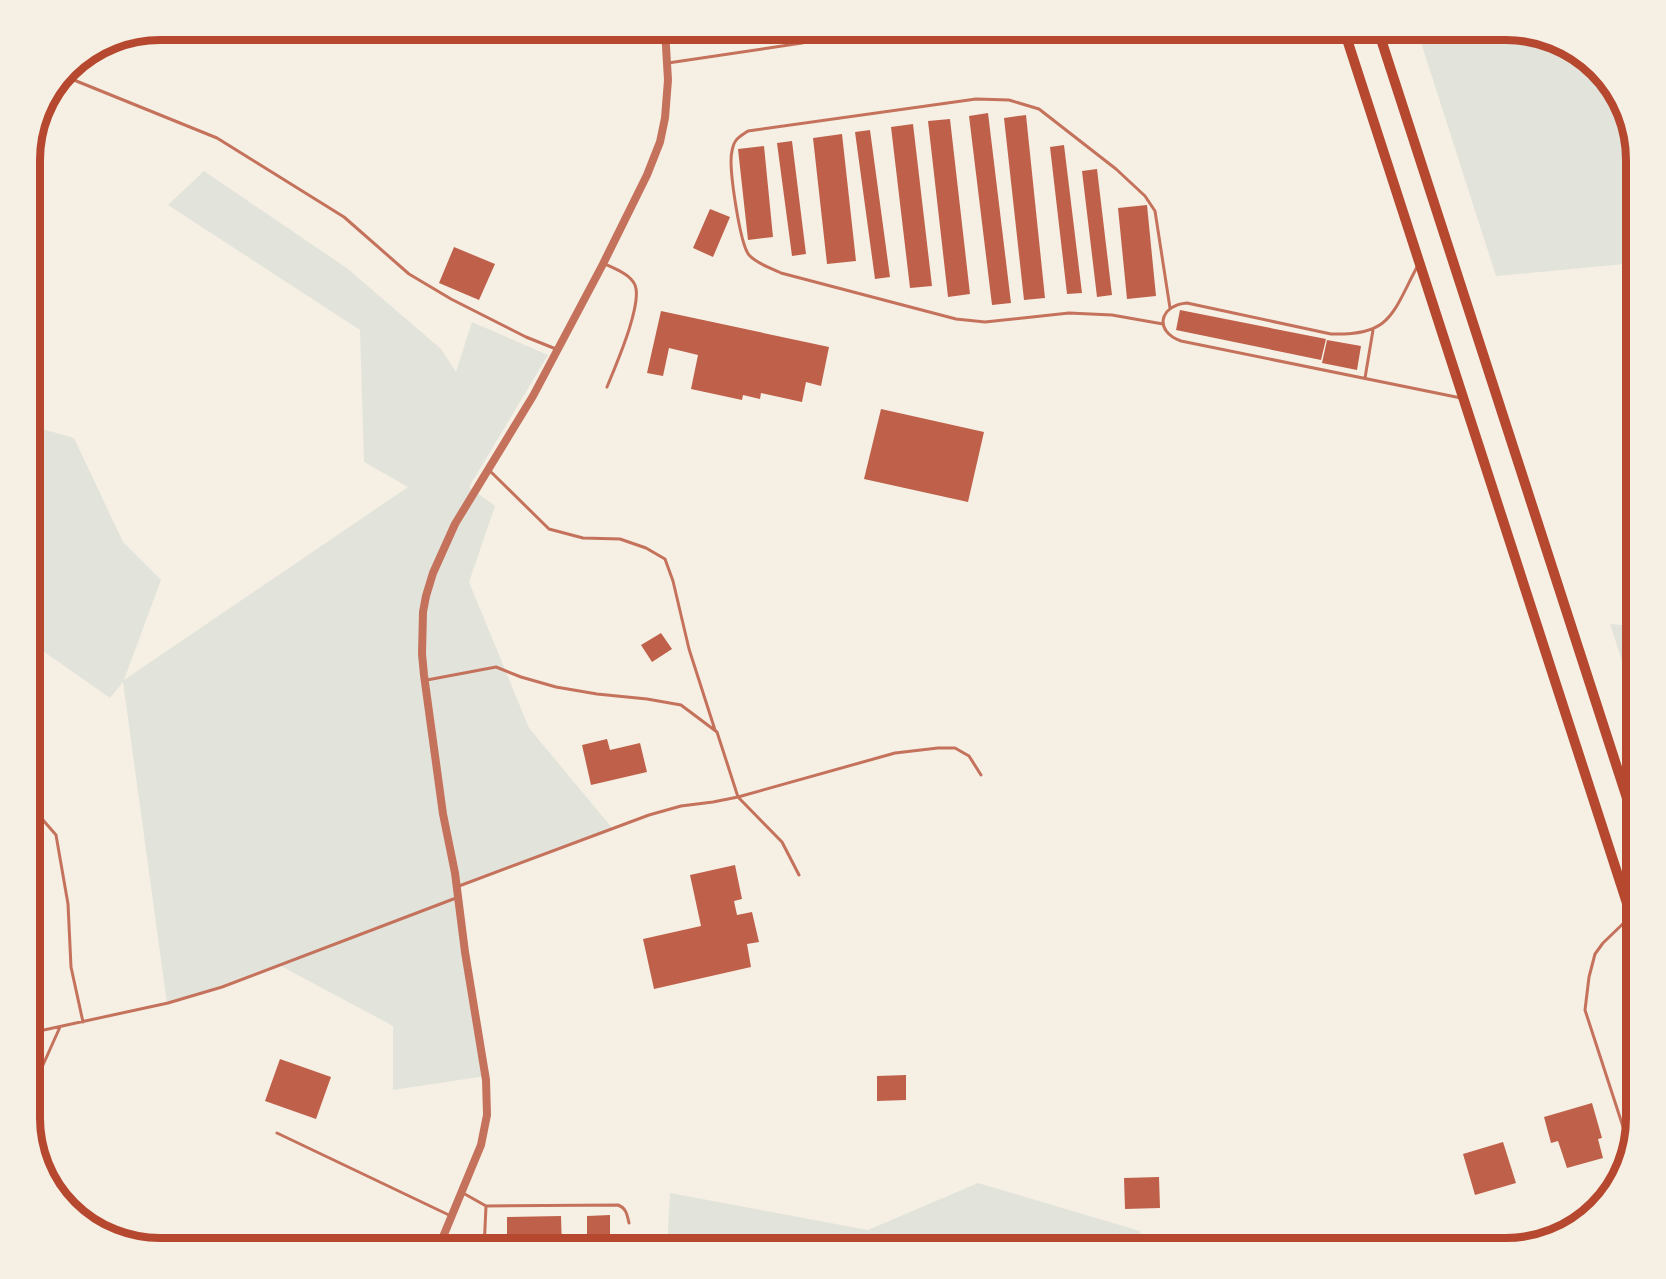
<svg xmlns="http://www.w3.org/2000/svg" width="1666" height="1279" viewBox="0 0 1666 1279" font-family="'IBM Plex Serif',serif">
<rect width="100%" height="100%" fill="#f6efe4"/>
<path fill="#e2e4dc" d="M1417,30H1506L1585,57L1622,102L1636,160V263L1496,276Z
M204,171L348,269L441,349L456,372L472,322L548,355L469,487L495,506L469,582L529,728L613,829L456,885L486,1076L393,1090V1026L279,965L167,1004L123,682L110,698L30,642V429L32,426L74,438L123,542L161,580L124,680L408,487L364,462L360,330L168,205Z
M1610,624L1636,626V704Z
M978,1183L1140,1231L1144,1249H667L670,1193L868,1230Z"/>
<path fill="#bf614a" d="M988,113L1011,303L992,305L969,116Z
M1026,115L1045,298L1024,300L1004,118Z
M950,119L970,294L948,297L928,121Z
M913,124L932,286L910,288L891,127Z
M870,130L890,277L875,279L855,132Z
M842,134L856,261L827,264L813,138Z
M792,141L806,254L792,256L777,143Z
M1064,145L1082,293L1067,294L1050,147Z
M764,146L773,237L748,240L738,149Z
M1097,169L1112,295L1097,297L1082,171Z
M1147,205L1156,296L1127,299L1118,208Z
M710,209L730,217L713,257L693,248Z
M454,247L495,264L479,300L439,283Z
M1180,310L1326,339L1321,360L1176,330Z
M661,311L829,347L821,386L806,382L802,402L761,393L760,399L743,395L742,400L691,389L698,355L669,348L663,376L647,373Z
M1327,340L1361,346L1357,370L1322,363Z
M881,409L984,432L968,502L864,479Z
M661,633L672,649L652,662L641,645Z
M607,739L610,750L640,743L647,772L591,785L582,745Z
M735,865L742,899L734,901L737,915L752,912L759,942L747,944L751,967L654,989L643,939L701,926L690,875Z
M280,1059L331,1077L316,1119L265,1101Z
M906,1075V1100L877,1101V1076Z
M1592,1103L1602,1138L1598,1139L1603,1158L1567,1168L1558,1141L1551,1143L1544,1117Z
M1503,1142L1516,1183L1475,1195L1463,1154Z
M1159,1177L1160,1208L1125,1209L1124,1178Z
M610,1215V1244H637V1249H587V1216Z
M561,1216L562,1249H507V1217Z"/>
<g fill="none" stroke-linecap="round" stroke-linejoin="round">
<path stroke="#c5725c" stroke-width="3" d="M668,63L802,43L820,36L825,30
M64,76L217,138L344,217L409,274L451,299L526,337L556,349
M605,264C615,269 630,274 635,285C643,304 615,367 607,387
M1417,267C1392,314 1391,336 1331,334L1187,303C1160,305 1153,331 1181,341L1461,398
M1163,324L1112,315L1069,313L985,322L956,319L781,273C771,268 757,264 749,255C740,244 728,166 732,151C734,139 739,137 748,131L976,99L1009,100L1039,109L1116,169L1145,196L1155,211L1170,308
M1365,378L1373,330
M490,471L549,529L583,538L620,539L646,548L665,559L673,581L689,649L715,730
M427,680L496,667L521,677L556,687L597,694L647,699L681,705L717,732L738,797L895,753L938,748H955L969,756L981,775
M30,805L56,835L68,904L71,967L83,1022
M459,886L649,815L681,806L713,802L738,797L782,842L799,875
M30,1033L168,1003L222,987L456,898
M30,1094L60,1027
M277,1133L451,1216
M1628,1142L1585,1010L1589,977L1595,954L1603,943L1630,917
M463,1193L486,1206L484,1249
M486,1206L618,1205C626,1208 627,1214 629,1223"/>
<path stroke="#c5725c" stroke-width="8" d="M438,1249L481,1145L487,1115L486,1080L465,952L455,873L443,814L424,675L422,654L423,612L426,596L433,573L455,524L533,396L603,264L647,175L660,142L665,118L668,80L665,30"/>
<path stroke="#b5482f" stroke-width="10" d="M1344,30L1636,931
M1378,30L1636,826"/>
</g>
<path d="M0 0H1666V1279H0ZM160 40H1506A120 120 0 0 1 1626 160V1118A120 120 0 0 1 1506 1238H160A120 120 0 0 1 40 1118V160A120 120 0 0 1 160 40Z" fill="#f6efe4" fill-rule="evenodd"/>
<path fill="none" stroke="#b5482f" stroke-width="8" d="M160 40H1506A120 120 0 0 1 1626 160V1118A120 120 0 0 1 1506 1238H160A120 120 0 0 1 40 1118V160A120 120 0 0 1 160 40Z"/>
</svg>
